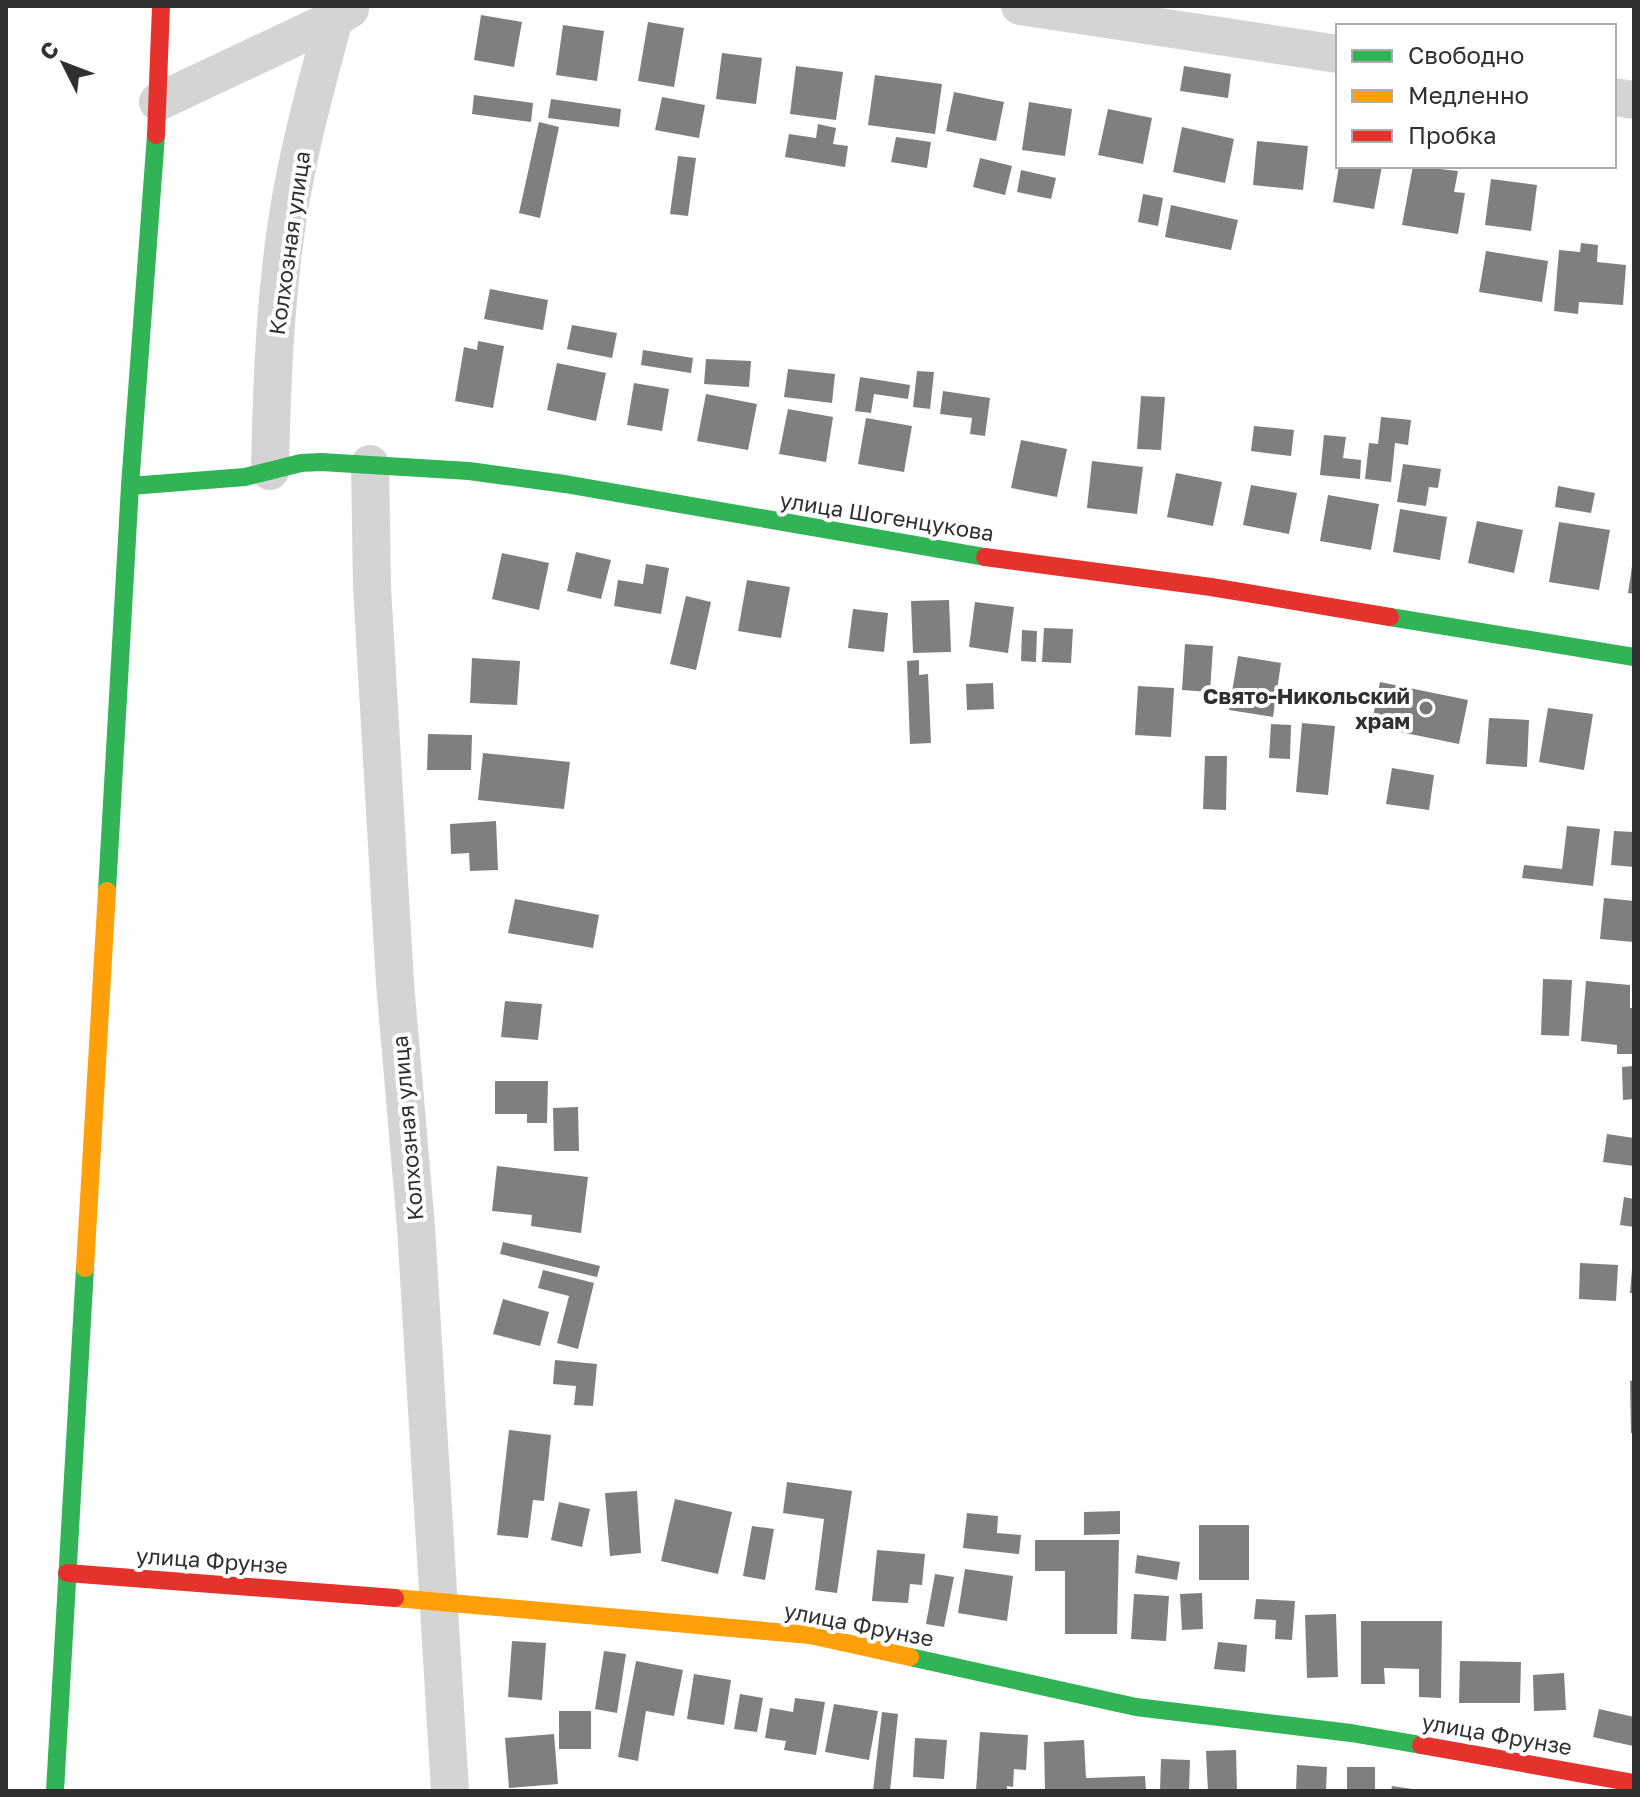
<svg xmlns="http://www.w3.org/2000/svg" width="1640" height="1797" viewBox="0 0 1640 1797" font-family="'Golos Text',sans-serif">
<rect width="100%" height="100%" fill="#fff"/>
<path fill="#7f7f7f" d="M481,15L522,22L514,67L474,60Z
M648,22L684,28L674,87L638,81Z
M563,25L604,31L597,81L556,75Z
M722,53L762,58L756,104L716,99Z
M796,66L843,72L836,120L790,114Z
M1184,66L1231,74L1228,98L1180,91Z
M875,75L942,84L935,134L868,125Z
M954,92L1004,102L996,141L946,131Z
M474,95L533,103L531,122L472,114Z
M662,97L705,105L699,138L655,130Z
M551,99L621,109L619,127L548,118Z
M1029,102L1072,109L1065,156L1022,150Z
M1108,109L1152,118L1143,164L1098,155Z
M539,122L559,127L540,218L519,213Z
M818,124L836,128L833,144L848,146L845,167L785,157L789,134L816,138Z
M1182,127L1234,139L1225,183L1173,172Z
M896,137L931,142L927,168L891,162Z
M1257,141L1308,146L1303,190L1253,185Z
M678,156L696,158L688,216L670,214Z
M980,158L1012,166L1005,195L973,187Z
M1339,166H1382L1374,209L1333,202Z
M1413,166L1458,171L1454,192L1465,193L1458,234L1402,225Z
M1021,170L1056,178L1051,199L1017,192Z
M1491,179L1537,185L1531,231L1485,225Z
M1143,194L1163,198L1158,226L1138,222Z
M1171,205L1238,220L1231,250L1165,237Z
M1581,243L1598,245L1597,262L1626,265L1623,305L1579,302L1578,314L1554,311L1559,250L1580,252Z
M1486,251L1548,261L1542,302L1479,292Z
M490,289L548,300L543,330L484,319Z
M572,325L617,333L612,358L567,349Z
M478,341L504,346L493,408L455,401L464,347L477,350Z
M643,350L693,358L691,373L641,365Z
M706,359L751,361L749,387L704,384Z
M557,363L606,373L596,421L547,410Z
M788,369L835,374L832,403L784,397Z
M917,371L934,372L930,409L913,407Z
M860,377L910,385L908,399L874,394L871,413L855,411Z
M634,383L669,389L662,431L627,425Z
M943,391L990,398L985,436L970,434L972,418L940,414Z
M706,394L757,404L748,450L697,441Z
M1141,396L1165,397L1161,450L1137,449Z
M788,409L833,417L826,462L779,454Z
M1381,417L1411,420L1408,445L1395,443L1391,482L1365,479L1369,443L1378,444Z
M866,418L912,426L904,472L858,464Z
M1254,426L1294,430L1291,456L1251,451Z
M1324,435L1346,437L1343,458L1361,460L1360,479L1320,475Z
M1021,440L1067,449L1057,497L1011,488Z
M1092,461L1143,467L1137,514L1087,508Z
M1403,464L1441,469L1438,488L1429,487L1426,506L1397,502Z
M1176,473L1222,482L1213,526L1167,517Z
M1251,485L1297,493L1289,534L1243,525Z
M1558,486L1595,493L1591,513L1555,507Z
M1328,495L1379,504L1371,550L1320,541Z
M1400,509L1447,517L1440,560L1393,552Z
M1477,521L1523,530L1514,573L1468,563Z
M1559,522L1610,530L1599,590L1549,582Z
M576,552L611,560L601,599L567,591Z
M502,553L549,563L539,610L492,599Z
M646,564L669,568L661,614L614,606L618,580L643,584Z
M1632,566H1634V594L1628,593Z
M747,580L790,587L781,638L738,631Z
M686,596L711,602L696,670L670,664Z
M949,600L951,652L913,653L911,601Z
M975,602L1014,607L1008,653L969,647Z
M853,609L888,613L884,652L848,648Z
M1044,628L1073,629L1071,663L1042,662Z
M1022,630L1037,631L1036,662L1021,661Z
M1185,644L1213,646L1210,692L1182,690Z
M1238,656L1281,663L1273,717L1229,710Z
M472,658L520,661L517,705L470,703Z
M919,660V675L928,674L931,743L910,744L907,661Z
M1380,682L1468,700L1459,744L1371,726Z
M993,683L994,709L967,710L966,684Z
M1138,686L1174,688L1171,737L1135,735Z
M1548,708L1593,714L1584,770L1539,762Z
M1489,718L1529,720L1527,767L1486,764Z
M1302,723L1335,726L1328,795L1296,792Z
M1271,724L1291,725L1290,759L1269,758Z
M428,734L472,735L471,770H427Z
M483,753L570,762L564,809L478,800Z
M1205,756H1227L1226,810L1203,809Z
M1392,768L1434,775L1429,810L1386,804Z
M496,821L498,870L470,871L469,853L451,854L450,824Z
M1567,826L1600,829L1593,886L1522,878L1524,865L1562,869Z
M1614,831L1634,832V867L1611,865Z
M1604,898L1634,901V942L1600,939Z
M515,899L599,915L593,948L508,933Z
M1543,979L1572,980L1569,1036L1541,1035Z
M1586,981L1630,985V1008H1634V1054H1617V1045L1581,1041Z
M505,1001L542,1004L538,1040L501,1037Z
M1634,1066V1099L1623,1100L1622,1067Z
M495,1081H548L547,1123H527V1114H495Z
M578,1107L579,1151H554L553,1108Z
M1607,1134L1634,1138V1166L1603,1162Z
M497,1166L588,1177L581,1233L531,1226L532,1215L492,1211Z
M1624,1197L1634,1199V1227L1620,1225Z
M503,1242L600,1266L597,1277L500,1254Z
M1580,1263L1618,1265L1616,1301L1579,1299Z
M1632,1269H1634V1293H1630Z
M543,1270L594,1283L578,1349L557,1343L569,1296L538,1288Z
M503,1299L549,1312L540,1346L493,1334Z
M555,1360L597,1364L593,1406L574,1405L576,1386L553,1384Z
M1634,1380V1433H1631L1630,1381Z
M509,1430L551,1435L544,1501L533,1500L528,1538L497,1535Z
M787,1482L852,1491L837,1593L815,1590L824,1519L783,1513Z
M637,1491L641,1553L610,1556L605,1493Z
M675,1499L732,1512L718,1574L661,1561Z
M559,1502L590,1509L582,1547L551,1540Z
M1120,1511V1534L1084,1535V1512Z
M967,1513L998,1516L997,1533L1021,1535L1019,1554L963,1548Z
M1199,1525H1249V1580H1199Z
M752,1526L774,1529L765,1580L743,1576Z
M1035,1540H1119L1117,1634H1065V1571H1035Z
M877,1550L925,1554L922,1585L910,1584L908,1603L872,1601Z
M1137,1555L1180,1562L1177,1580L1135,1573Z
M965,1569L1013,1576L1007,1621L958,1613Z
M935,1574L954,1577L944,1627L926,1624Z
M1202,1593L1203,1629L1182,1630L1180,1594Z
M1134,1594L1169,1596L1166,1641L1131,1639Z
M1256,1599L1295,1601L1292,1640L1275,1639L1276,1620L1254,1619Z
M1336,1614L1338,1677L1307,1678L1305,1615Z
M1361,1621H1442L1441,1698L1419,1697V1669L1384,1668L1385,1684H1361Z
M512,1641L546,1643L542,1700L508,1697Z
M1218,1642L1247,1645L1245,1672L1214,1669Z
M604,1651L626,1654L617,1713L595,1709Z
M636,1661L683,1670L674,1716L646,1711L638,1761L618,1757Z
M1460,1661L1521,1662L1520,1703H1459Z
M1564,1673L1566,1710L1534,1711L1533,1675Z
M694,1674L731,1680L724,1725L687,1719Z
M740,1694L763,1698L757,1732L734,1729Z
M795,1698L825,1702L816,1755L784,1750L786,1741L765,1738L770,1708L793,1712Z
M834,1704L878,1711L869,1760L825,1752Z
M1599,1709L1634,1717L1633,1746L1593,1737Z
M559,1711H591V1749H559Z
M882,1712L898,1714L890,1791H873Z
M980,1732L1028,1735L1026,1770L1014,1769L1013,1787L1007,1786V1791H976Z
M554,1734L558,1784L509,1788L505,1738Z
M915,1738L947,1740L944,1779L913,1777Z
M1084,1740L1086,1778L1145,1776L1146,1791H1045L1044,1742Z
M1236,1750L1237,1791H1208L1206,1751Z
M1161,1759L1190,1760L1189,1791H1160Z
M1297,1765L1327,1767L1326,1791H1296Z
M1347,1767H1375V1791H1347Z
M1392,1786L1412,1789V1791H1391Z"/>
<g fill="none" stroke-linecap="round" stroke-linejoin="round">
<path stroke="#d4d4d4" stroke-width="38" d="M1020,6L1338,54
M1614,97L1634,100
M158,102L334,19L350,9
M370,464L372,587L395,983L416,1227L450,1791
M270,471C272,370 276,266 297,167C307,117 321,68 334,19"/>
<path stroke="#30b455" stroke-width="18" d="M130,486L245,477L301,463L321,462L469,471L565,484L985,557
M1390,617L1634,657
M107,891L130,486L156,135
M910,1657L1136,1707L1351,1733L1421,1745
M55,1791L85,1268"/>
<path stroke="#ff9f0a" stroke-width="18" d="M85,1268L107,891
M395,1598L810,1635L910,1657"/>
<path stroke="#e5322d" stroke-width="18" d="M156,135L161,6
M985,557L1211,587L1390,617
M67,1573L395,1598
M1421,1745L1634,1783"/>
</g>
<circle fill="#787878" stroke="#fff" stroke-width="3" cx="1426" cy="708" r="8"/>
<g text-anchor="middle" dominant-baseline="central" stroke-width="8" stroke-linejoin="round" paint-order="stroke">
<g font-size="22" fill="#303030" stroke="#fff">
<text transform="translate(289 243) rotate(-82)">Колхозная улица</text>
<text transform="translate(887 516) rotate(9)">улица Шогенцукова</text>
<text transform="translate(407 1128) rotate(-95)">Колхозная улица</text>
<text transform="translate(212 1560) rotate(4)">улица Фрунзе</text>
<text transform="translate(859 1624) rotate(11)">улица Фрунзе</text>
<text transform="translate(1497 1734) rotate(10)">улица Фрунзе</text>
</g>
<g font-size="22" font-weight="bold" fill="#303030" stroke="#fff" text-anchor="end">
<text x="1410" y="695">Свято-Никольский<tspan x="1410" dy="25">храм</tspan></text>
</g>
</g>
<rect width="1640" height="1797" fill="none" stroke="#303030" stroke-width="16"/>
<rect x="1336" y="24" width="280" height="144" fill="#ffffff" stroke="#acacac" stroke-width="2"/>
<rect x="1352" y="50" width="40" height="12" fill="#30b455" stroke="#acacac" stroke-width="2"/>
<text x="1408" y="64" font-size="24" fill="#303030">Свободно</text>
<rect x="1352" y="90" width="40" height="12" fill="#ff9f0a" stroke="#acacac" stroke-width="2"/>
<text x="1408" y="104" font-size="24" fill="#303030">Медленно</text>
<rect x="1352" y="130" width="40" height="12" fill="#e5322d" stroke="#acacac" stroke-width="2"/>
<text x="1408" y="144" font-size="24" fill="#303030">Пробка</text>
<g transform="translate(64 64) rotate(312)" stroke="#ffffff" stroke-width="6" paint-order="stroke">
<path d="M0-6L14 30L0 20L-14 30Z" fill="#303030"/>
<text y="-12" font-size="22" font-weight="bold" text-anchor="middle" fill="#303030">С</text>
</g>
</svg>
